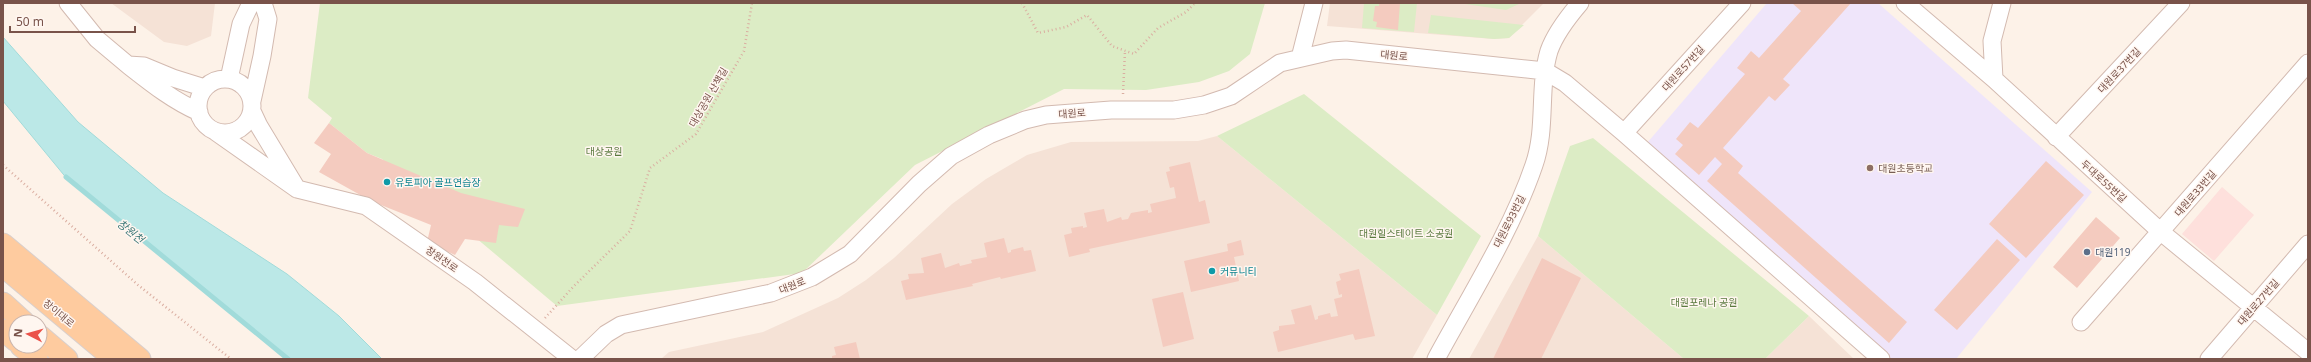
<svg xmlns="http://www.w3.org/2000/svg" width="2311" height="362" viewBox="0 0 2311 362" font-family="'Noto Sans','Noto Sans KR',sans-serif">
<rect width="100%" height="100%" fill="#fdf2e8"/>
<path fill="#f5e2d6" d="M111,3H215L211,36L187,46L164,42Z
M1330,3H1544L1509,38L1494,39L1327,26Z
M1217,136L1437,315L1412,359H661L669,352L763,332L838,298L866,280L894,258L952,204L986,179L1027,155L1071,142L1198,141Z
M1538,236L1684,359H1469Z
M1809,316L1854,359H1765Z"/>
<path fill="#fee0dc" d="M2222,187L2254,215L2214,261L2182,234Z"/>
<path fill="#efe5fa" d="M1767,3H1878L2092,192L1956,359H1892L1647,143Z"/>
<path fill="#dcecc5" d="M320,3H1265L1250,54L1229,71L1199,82L1146,90L1064,89L915,165L802,273L557,306L382,159L367,153L329,123L332,118L308,98Z
M1364,3H1417L1414,32L1362,28Z
M1458,3H1519V4L1506,10Z
M1431,15L1524,25L1509,38L1494,39L1428,33Z
M1304,94L1481,236L1437,315L1217,136Z
M1593,138L1809,316L1765,359H1684L1538,236L1570,146Z"/>
<path fill="#bbe8e7" stroke="#a1dbda" d="M3,37L78,122L163,193L287,274L339,316L382,359H288L68,180L3,101Z"/>
<g fill="none" stroke-linecap="round" stroke-linejoin="round">
<path stroke="#a1dbda" stroke-width="5" d="M66,177L288,359"/>
</g>
<path fill="#f4cbbf" d="M1379,3H1400L1398,30L1376,27L1377,22L1373,21L1375,6H1379Z
M1792,3H1851L1783,79L1790,85L1775,101L1769,96L1723,148L1743,166L1738,173L1907,322L1889,343L1707,181L1722,164L1715,157L1699,175L1675,154L1683,145L1676,139L1690,122L1698,128L1745,74L1737,68L1751,51L1759,58L1801,11Z
M329,123L367,153L461,193L525,209L518,227L499,225L496,243L465,239L455,255L427,242L431,225L371,201L319,172L331,154L314,143Z
M2046,161L2084,195L2026,258L1989,224Z
M1190,162L1199,202L1205,200L1210,223L1089,249L1090,252L1069,257L1064,235L1072,233L1071,228L1083,226V228L1087,227L1084,213L1104,209L1107,222L1121,217L1122,220L1128,219L1131,213L1148,210V213L1152,212L1150,204L1176,198L1174,187L1170,188L1166,172L1170,171L1169,167Z
M2096,217L2120,238L2077,288L2053,267Z
M1004,238L1008,253L1011,252V250L1023,247L1024,251L1031,250L1036,271L1001,279L1000,277L972,284L973,286L906,300L901,281L909,279L908,274L924,273L921,258L941,253L945,268L959,263L960,266L972,263L971,260L987,257L984,243Z
M1997,239L2020,260L1957,330L1934,310Z
M1241,240L1244,255L1234,257L1239,281L1191,292L1184,261L1228,251L1227,244Z
M1542,258L1581,278L1541,359H1493Z
M1359,269L1375,336L1355,340L1353,334L1278,352L1273,332L1279,330V326L1295,324L1291,310L1311,305L1315,320L1318,319V316L1330,313L1331,317L1338,316L1334,299L1342,297V294L1339,295L1336,282L1341,280L1339,274Z
M1183,292L1194,339L1163,347L1152,299Z
M856,342L860,359H832V356L836,355L834,347Z"/>
<g fill="none" stroke-linecap="round" stroke-linejoin="round">
<defs>
<path id="minor" d="M68,3L97,39L128,65
M1905,3L1994,79L2161,232L2308,352
M1300,58L1314,3
M229,79L241,24L251,3
M1994,79L1992,41L2002,3
M198 106a27 27 0 1 1 54 0a27 27 0 1 1-54 0Z
M252,101L262,56L268,19L263,3
M199,112C172,100 151,83 128,65L144,66L173,78L205,88
M216,132L297,189L259,126L252,111
M1624,133L1742,3
M2056,137L2181,3
M297,189L366,206L475,282L572,359
M2081,322L2308,63
M580,359L606,334L621,325L771,293L812,277L850,254L919,184L951,156L989,135L1025,120L1046,115L1111,110H1174L1204,105L1231,96L1280,63L1332,51L1346,50L1545,71L1565,83L1624,133L1881,359
M1436,359C1469,298 1512,230 1534,165C1547,128 1538,88 1549,51C1555,34 1568,17 1580,3
M2209,359L2308,244"/>
<path id="major" d="M3,244L140,359
M3,266L114,359
M3,303L24,322
M3,330L16,341
M40,336L67,359
M21,346L37,359"/>
</defs>
<use href="#minor" stroke="#d3bab0" stroke-width="19"/>
<use href="#major" stroke="#d9cfcc" stroke-width="23"/>
<path stroke="#daaea1" stroke-width="2.5" stroke-dasharray="1 3" stroke-linecap="butt" d="M1022,3L1038,33L1066,27L1087,15L1112,46L1134,54L1158,28L1186,12L1195,3
M1123,94L1125,51
M3,165L138,285L231,359
M545,318L573,287L630,231L650,168L696,134L744,51L752,3"/>
<use href="#minor" stroke="#fff" stroke-width="17"/>
<use href="#major" stroke="#fecb9f" stroke-width="21"/>
</g>
<circle fill="#8d6e63" stroke="#fff6f0" stroke-width="1.5" cx="1870" cy="168" r="4"/>
<g fill="#0f9aa8" stroke="#fff6f0" stroke-width="1.5">
<circle cx="387" cy="182" r="4"/>
<circle cx="1212" cy="271" r="4"/>
</g>
<circle fill="#5c6f8a" stroke="#fff6f0" stroke-width="1.5" cx="2087" cy="252" r="4"/>
<g text-anchor="middle" dominant-baseline="central" stroke-width="3" stroke-linejoin="round" paint-order="stroke">
<g font-size="10" fill="#79534a" stroke="#fff6f0">
<text transform="translate(1394 55) rotate(5)">대원로</text>
<text transform="translate(1683 68) rotate(-48)">대원로57번길</text>
<text transform="translate(2119 70) rotate(-47)">대원로37번길</text>
<text transform="translate(708 97) rotate(-60)">대상공원 산책길</text>
<text transform="translate(1072 113) rotate(-4)">대원로</text>
<text transform="translate(2104 181) rotate(42)">두대로55번길</text>
<text transform="translate(2195 193) rotate(-49)">대원로33번길</text>
<text transform="translate(1509 221) rotate(-63)">대원로93번길</text>
<text transform="translate(442 259) rotate(35)">창원천로</text>
<text transform="translate(792 285) rotate(-22)">대원로</text>
<text transform="translate(2258 302) rotate(-49)">대원로27번길</text>
<text transform="translate(59 313) rotate(40)">창이대로</text>
</g>
<g font-size="10" fill="#5a7a3f" stroke="#fff6f0">
<text x="604" y="151">대상공원</text>
<text x="1406" y="233">대원힐스테이트 소공원</text>
<text x="1704" y="302">대원포레나 공원</text>
</g>
<g font-size="10" fill="#785e54" stroke="#fff6f0" text-anchor="start">
<text x="1878" y="168">대원초등학교</text>
</g>
<g font-size="10" fill="#0d838f" stroke="#fff6f0" text-anchor="start">
<text x="395" y="182">유토피아 골프연습장</text>
<text x="1220" y="271">커뮤니티</text>
</g>
<g font-size="10" fill="#4e5e75" stroke="#fff6f0" text-anchor="start">
<text x="2095" y="252">대원119</text>
</g>
<g font-size="11" font-style="italic" fill="#3a7777" stroke="#fff6f0">
<text transform="translate(131 231) rotate(39)">창원천</text>
</g>
</g>
<rect width="2311" height="362" fill="none" stroke="#79534a" stroke-width="8"/>
<g transform="translate(28 334) rotate(276)"><circle r="19" fill="#fff6f0" stroke="#c9b5ae"/>
<path d="M0-3L7 15L0 10L-7 15Z" fill="#eb5249"/>
<text y="-6" font-size="11" font-weight="bold" text-anchor="middle" fill="#79534a">N</text>
</g>
<path d="M10 26v6h125v-6" fill="none" stroke="#79534a" stroke-width="2"/>
<text x="16" y="26" font-size="12" fill="#79534a" stroke="#fff6f0" stroke-width="3" paint-order="stroke">50 m</text>
</svg>
